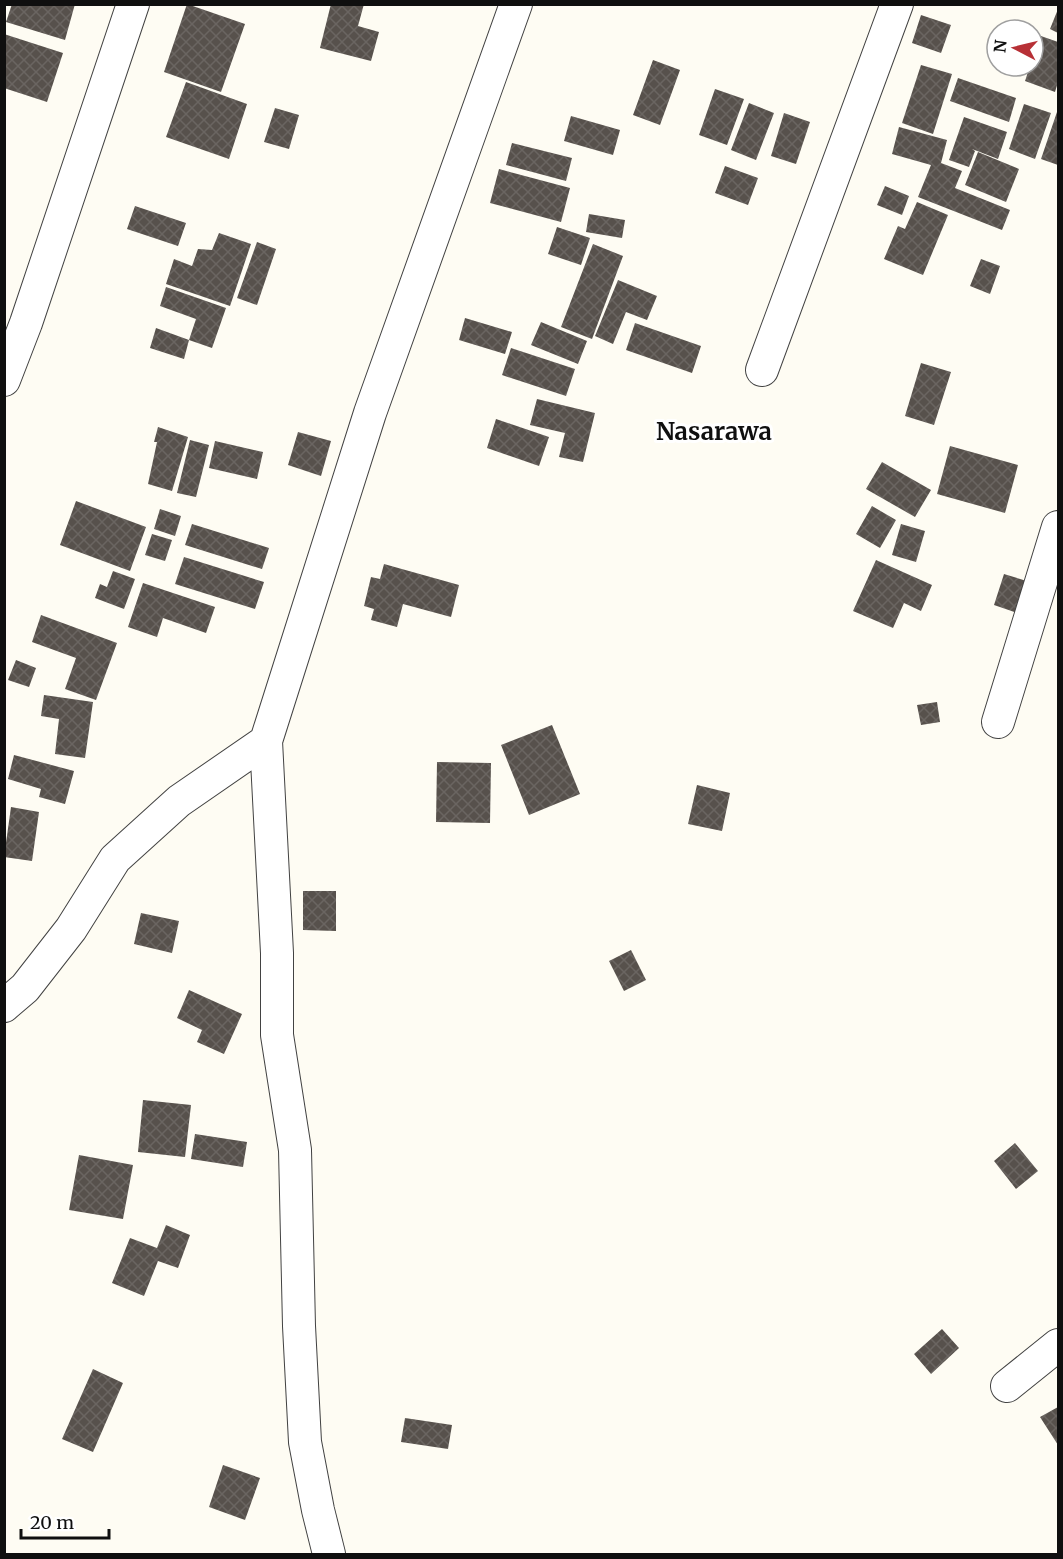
<svg xmlns="http://www.w3.org/2000/svg" width="1063" height="1559" viewBox="0 0 1063 1559" font-family="Merriweather,serif">
<defs>
<pattern id="building-cross-hatch" width="8" height="8" patternUnits="userSpaceOnUse" patternTransform="scale(1.5)"><rect width="8" height="8" fill="#57514c"/><path d="M0 0l8 8M0 8l8-8" fill="none" stroke="#6a6561"/></pattern>
</defs>
<rect width="100%" height="100%" fill="#fefcf3"/>
<path fill="url(#building-cross-hatch)" d="M12,4H75L65,40L6,22Z
M187,4L245,24L221,92L164,72Z
M331,4H364L358,26L379,32L371,61L320,48Z
M1058,9V33L1050,29Z
M921,15L951,25L941,53L912,43Z
M4,34L63,53L47,102L4,88Z
M1041,36L1058,42V82L1055,92L1025,81L1030,66H1033V58Z
M653,60L680,70L660,125L633,115Z
M921,65L952,74L933,134L902,123Z
M958,78L1016,98L1009,122L950,101Z
M186,82L247,104L229,159L166,137Z
M715,89L744,99L727,145L699,135Z
M749,103L774,113L756,160L731,150Z
M1024,104L1051,113L1035,159L1009,149Z
M275,108L299,115L289,149L264,142Z
M1058,109V165L1041,159Z
M784,113L810,122L796,164L771,156Z
M571,116L620,130L613,155L564,141Z
M964,117L1007,132L998,159L972,149L975,151L969,167L949,160Z
M899,127L947,140L941,163L962,171L955,188L1010,210L1002,230L918,197L931,165L892,154Z
M512,143L572,158L566,181L506,165Z
M978,152L1019,169L1006,202L965,185Z
M725,166L758,178L748,205L715,193Z
M499,169L570,188L561,222L490,203Z
M885,186L909,196L902,215L877,205Z
M917,202L948,215L923,275L884,259L898,226L905,229Z
M135,206L186,223L178,246L127,229Z
M589,214L625,220L622,238L586,232Z
M557,227L590,238L581,265L548,254Z
M219,233L251,244L230,306L166,284L174,259L192,266L198,249L212,250Z
M257,242L276,249L257,305L237,298Z
M593,244L623,256L592,339L561,327Z
M981,259L1000,266L990,294L970,286Z
M618,280L657,296L647,320L626,312L613,344L595,336Z
M166,287L226,308L212,348L189,340L196,319L160,306Z
M465,318L512,332L505,354L459,340Z
M541,322L587,341L578,364L531,345Z
M635,323L701,346L692,373L626,350Z
M156,328L189,340L184,359L150,348Z
M511,348L575,369L566,396L502,375Z
M921,363L951,372L934,425L905,416Z
M537,399L595,413L583,462L559,457L565,433L530,425Z
M496,419L549,437L539,466L487,448Z
M158,427L188,437L172,491L148,484L157,442H154Z
M298,432L331,441L321,476L288,465Z
M190,440L209,445L196,497L177,493Z
M215,441L263,452L257,479L209,468Z
M950,446L1018,465L1005,513L937,494Z
M882,462L931,490L915,517L866,489Z
M76,501L146,527L130,571L60,545Z
M872,506L896,520L880,548L856,534Z
M160,509L181,516L175,536L154,529Z
M192,524L269,548L262,569L185,545Z
M901,524L925,531L916,562L892,555Z
M152,534L172,540L165,561L145,555Z
M184,557L264,582L255,609L175,584Z
M876,560L932,585L921,611L904,603L893,628L853,611Z
M384,564L459,585L451,617L403,604L397,627L371,620L374,609L364,606L371,577L380,579Z
M113,571L135,579L124,609L95,598L100,584L107,587Z
M1004,574L1030,582L1020,614L994,605Z
M143,583L215,607L206,633L163,618L157,637L128,627Z
M41,615L117,643L96,700L65,689L76,658L32,642Z
M16,660L36,668L29,687L8,680Z
M44,695L93,702L85,758L55,754L59,719L41,716Z
M937,702L940,722L921,725L917,705Z
M552,725L580,794L529,815L501,745Z
M14,755L74,771L65,804L39,797L41,789L8,779Z
M437,762L491,763L490,823L436,822Z
M697,785L730,793L722,831L688,824Z
M11,807L39,812L32,861L4,857Z
M303,891H336V931L303,930Z
M141,913L179,921L172,953L134,944Z
M631,950L646,980L624,991L609,961Z
M189,990L242,1014L224,1054L197,1042L202,1030L177,1018Z
M143,1100L191,1105L185,1157L138,1152Z
M195,1134L247,1142L243,1167L191,1159Z
M1015,1143L1038,1171L1016,1189L994,1161Z
M79,1155L133,1165L123,1219L69,1210Z
M166,1225L190,1235L178,1268L158,1261L144,1296L112,1283L130,1238L157,1248Z
M942,1329L959,1348L931,1374L914,1354Z
M93,1369L123,1383L93,1452L62,1439Z
M1058,1407V1445L1040,1417Z
M405,1418L452,1425L448,1449L401,1442Z
M223,1465L260,1478L245,1520L209,1507Z"/>
<g fill="none" stroke-linecap="round" stroke-linejoin="round">
<defs>
<path id="street" d="M762,370L897,4
M4,380L26,323L133,4
M998,722L1058,527
M4,1006L25,988L71,929L115,859L179,801L266,741
M1007,1386L1058,1345
M329,1554L318,1510L305,1442L299,1326L295,1150L277,1035V953L266,741L370,413L516,4"/>
</defs>
<use href="#street" stroke="#424242" stroke-width="34"/>
<use href="#street" stroke="#fff" stroke-width="32"/>
</g>
<g text-anchor="middle" dominant-baseline="central" stroke-width="6" stroke-linejoin="round" paint-order="stroke">
<g font-size="24" font-weight="bold" fill="#0f0f0f" stroke="#fff">
<text x="714" y="431">Nasarawa</text>
</g>
</g>
<rect width="1063" height="1559" fill="none" stroke="#0f0f0f" stroke-width="12"/>
<g transform="translate(1015 48) rotate(277)"><circle r="28" fill="#ffffff" stroke="#9f9f9f" stroke-width="1.5"/>
<path d="M0-4.5L10 22L0 15L-10 22Z" fill="#b73036"/>
<text y="-9" font-size="16" font-weight="bold" text-anchor="middle" fill="#0f0f0f">N</text>
</g>
<path d="M21 1529v9h88v-9" fill="none" stroke="#0f0f0f" stroke-width="3"/>
<text x="30" y="1529" font-size="18" fill="#0f0f0f" stroke="#ffffff" stroke-width="4.5" paint-order="stroke">20 m</text>
</svg>
